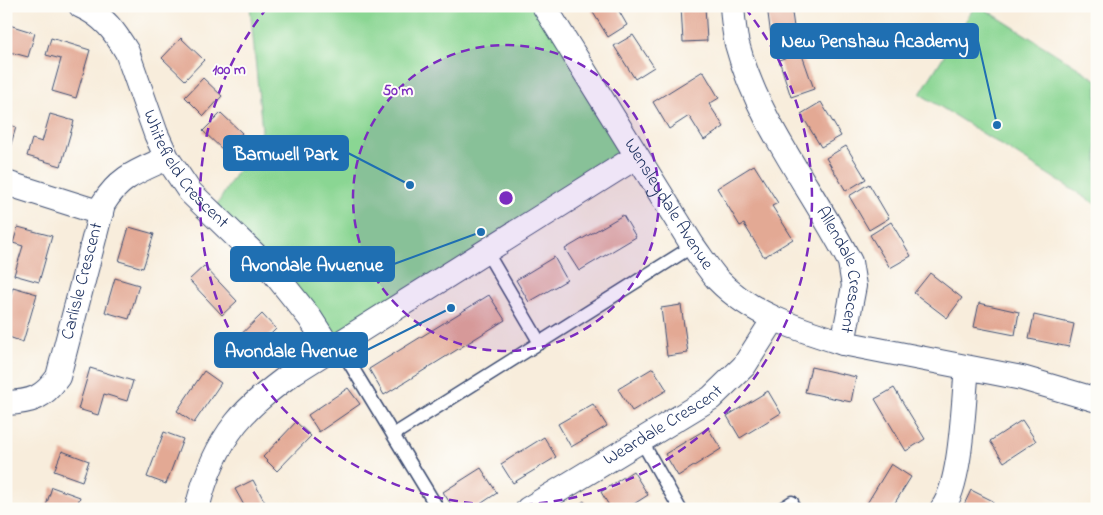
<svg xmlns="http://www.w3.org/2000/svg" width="1103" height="515" viewBox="0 0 1103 515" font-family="'Indie Flower',sans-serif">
<rect width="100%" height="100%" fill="#fdfcf7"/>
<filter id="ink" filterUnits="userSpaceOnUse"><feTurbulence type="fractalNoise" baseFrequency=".02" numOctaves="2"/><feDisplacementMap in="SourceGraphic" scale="10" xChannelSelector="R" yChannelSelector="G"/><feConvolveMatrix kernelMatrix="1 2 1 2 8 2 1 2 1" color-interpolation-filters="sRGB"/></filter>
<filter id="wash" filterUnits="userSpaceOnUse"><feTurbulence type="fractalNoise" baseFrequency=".0096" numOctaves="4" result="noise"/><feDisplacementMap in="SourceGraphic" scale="20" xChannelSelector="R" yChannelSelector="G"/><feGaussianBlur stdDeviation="1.12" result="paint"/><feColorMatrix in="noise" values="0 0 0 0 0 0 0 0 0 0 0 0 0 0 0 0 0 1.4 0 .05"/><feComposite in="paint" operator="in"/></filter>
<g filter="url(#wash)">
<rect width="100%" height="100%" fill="#f8eddc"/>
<path fill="#8ad693" stroke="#528278" d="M250,6H544L636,157L330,349L212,213L262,130Z
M975,6H980L1097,80V205L920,94Z"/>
<g id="blocks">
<path fill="#e3a994" d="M589,6H616L627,25L608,37Z
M681,6H705L707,41L683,42Z
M767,6H791L796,41L772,44Z
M6,24L35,33L28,57L6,51Z
M633,35L654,67L635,79L614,46Z
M51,38L90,50L76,98L52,91L61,59L46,55Z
M181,38L204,60L185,80L162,58Z
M801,52L814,89L791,97L779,60Z
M703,71L719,98L709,104L724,127L704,140L689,116L669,129L653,102Z
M203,78L222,96L204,116L185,97Z
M821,102L841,136L821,147L801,114Z
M221,113L242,133L224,151L203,131Z
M50,114L74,121L61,166L27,156L32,139L42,142Z
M6,124L16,127L9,151L6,150Z
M846,146L866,179L846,191L826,158Z
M754,165L778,203L772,206L793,239L764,257L744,224L740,226L717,188Z
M869,184L889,218L869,230L849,196Z
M623,215L636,237L579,271L565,249Z
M891,222L911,256L890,268L870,235Z
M18,227L52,236L39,282L14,275L23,246L13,243Z
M129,227L154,234L143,268L119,261Z
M554,257L567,280L529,302L516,280Z
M204,266L237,301L222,315L189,280Z
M930,273L962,298L947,318L914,293Z
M115,278L139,285L129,319L105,312Z
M13,287L37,294L23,342L6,336V310Z
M489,295L505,320L384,395L369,369Z
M979,303L1019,312L1015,335L974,327Z
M681,305L688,353L667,356L661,308Z
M262,314L276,329L241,363L227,348Z
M1034,315L1074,324L1069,347L1029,339Z
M811,367L856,377L851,402L805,392Z
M90,368L133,381L127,401L104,394L98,415L78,409Z
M653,368L667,390L632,411L618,389Z
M204,371L221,383L194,423L177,411Z
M348,388L360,404L319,432L308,415Z
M894,388L925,439L906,451L875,399Z
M768,391L781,413L740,438L727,416Z
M593,404L607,426L571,447L558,424Z
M1022,420L1036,441L1004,462L990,441Z
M296,422L311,436L277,471L263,457Z
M708,428L721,449L678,476L665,454Z
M164,432L183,439L166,484L147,477Z
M544,437L556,457L513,483L501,464Z
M62,451L89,461L82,481L54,471Z
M891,464L911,477L891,509H872L866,505Z
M481,468L497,493L473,509H454L443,492Z
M633,471L648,495L626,509H611L601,492Z
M253,480L268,508L267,509H246L235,489Z
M52,487L80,497L76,509H45Z
M971,490L993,501L990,509H962Z
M584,501L589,509H572Z"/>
</g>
</g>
<g filter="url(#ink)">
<use href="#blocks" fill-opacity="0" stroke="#3c4c71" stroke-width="1"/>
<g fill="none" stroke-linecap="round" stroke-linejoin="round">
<defs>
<path id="lane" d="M486,251L540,343
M338,344L438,509
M393,435L693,246
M641,440L680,509
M781,509L792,502"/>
<g id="street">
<path id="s1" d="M81,6C104,16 115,32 127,52L156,134L167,158L190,192L274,273L310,318L330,349"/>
<path id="s2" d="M544,6L693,246C701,257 709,270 718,280C752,315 798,329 843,343"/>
<path id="s3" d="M732,6C733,19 734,32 737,44C758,123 813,190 850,262L854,286L843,343L1022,378L1097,400"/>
<path d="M6,183L101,213"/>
<path id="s4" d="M6,403C32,402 43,398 58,377L103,204C120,176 139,171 167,158"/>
<path d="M197,509C204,480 217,447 236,423C252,403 274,387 294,372L636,157"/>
<path id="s5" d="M528,509L711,398L744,366L774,319"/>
<path d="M942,509C962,482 963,403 967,368"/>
</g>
</defs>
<use href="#lane" stroke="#3c4c71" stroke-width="15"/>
<use href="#street" stroke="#3c4c71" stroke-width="26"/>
<use href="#lane" stroke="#fff" stroke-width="12"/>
<use href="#street" stroke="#fff" stroke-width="24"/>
</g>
</g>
<circle cx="506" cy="198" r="153" fill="#7b2cbf" fill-opacity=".12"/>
<g fill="none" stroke="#7b2cbf" stroke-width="2.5" stroke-dasharray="9 6">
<circle cx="506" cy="198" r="153"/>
<path d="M745 8A306 306 0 1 1 267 8"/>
</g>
<g text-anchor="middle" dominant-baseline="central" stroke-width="4" stroke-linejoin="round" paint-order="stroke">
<g font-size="18" fill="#1b2f5e" stroke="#fdfcf7">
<text stroke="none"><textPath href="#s1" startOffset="199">Whitefield Crescent</textPath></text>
<text stroke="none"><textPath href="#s2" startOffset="234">Wensleydale Avenue</textPath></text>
<text stroke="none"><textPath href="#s3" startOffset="290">Allendale Crescent</textPath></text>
<text stroke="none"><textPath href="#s4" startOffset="160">Carlisle Crescent</textPath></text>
<text stroke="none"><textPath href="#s5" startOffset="159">Weardale Crescent</textPath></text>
</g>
</g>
<circle cx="506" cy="198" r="8" fill="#7b2cbf" stroke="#fdfcf7" stroke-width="2.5"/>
<g font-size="15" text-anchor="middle" font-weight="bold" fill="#7b2cbf" stroke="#fdfcf7" stroke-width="4" stroke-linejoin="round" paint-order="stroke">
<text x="229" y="74">100 m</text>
<text x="398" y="95">50 m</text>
</g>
<path fill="none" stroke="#1f6fb2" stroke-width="2" d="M997 125L978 41M410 185L348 153M481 232L394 264M451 308L367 350"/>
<g fill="#1f6fb2" stroke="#fdfcf7" stroke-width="2">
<circle cx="997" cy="125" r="5"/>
<circle cx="410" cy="185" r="5"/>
<circle cx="481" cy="232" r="5"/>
<circle cx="451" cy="308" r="5"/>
</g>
<g fill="#1f6fb2" stroke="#1f6fb2" stroke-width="2">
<rect x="771" y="24" width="207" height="34" rx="5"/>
<rect x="224" y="136" width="124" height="34" rx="5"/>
<rect x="231" y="247" width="163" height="34" rx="5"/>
<rect x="215" y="333" width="152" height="34" rx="5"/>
</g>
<g font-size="19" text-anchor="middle" font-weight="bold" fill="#fff">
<text x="875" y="47">New Penshaw Academy</text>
<text x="286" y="160">Barnwell Park</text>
<text x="312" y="271">Avondale Avuenue</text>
<text x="291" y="357">Avondale Avenue</text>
</g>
<rect width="1103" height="515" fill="none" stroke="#fdfcf7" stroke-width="25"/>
</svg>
